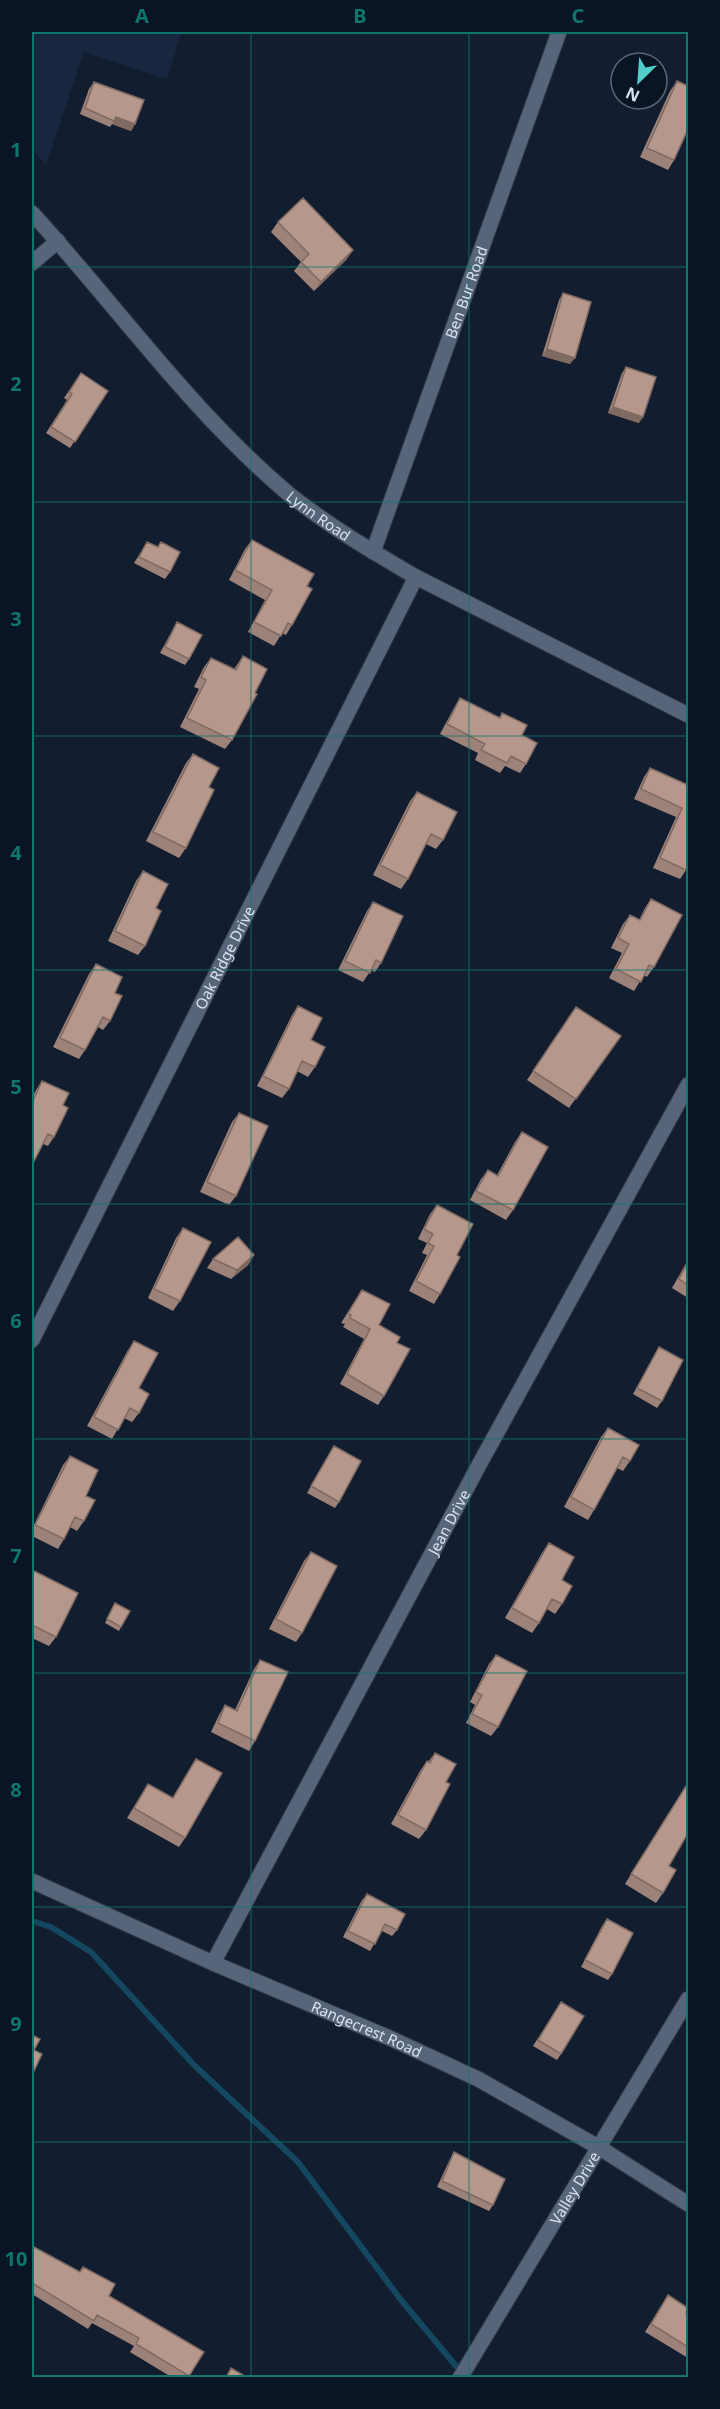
<svg xmlns="http://www.w3.org/2000/svg" width="720" height="2409" viewBox="0 0 720 2409" font-family="'Noto Sans',sans-serif">
<rect width="100%" height="100%" fill="#121d30"/>
<path fill="#18273f" d="M32,32H181L167,79L84,52L46,165L32,150Z"/>
<g fill="none" stroke-linecap="round" stroke-linejoin="round">
<path stroke="#134860" stroke-width="6" d="M32,1921L51,1927L91,1952L194,2065L298,2162L401,2300L461,2372"/>
<defs>
<g id="minor">
<path d="M32,263L58,241"/>
<path id="s1" d="M373,552L559,32"/>
<path id="s2" d="M32,1340L416,577"/>
<path id="s3" d="M32,1881L213,1963L392,2039L478,2079L600,2148L688,2204"/>
<path id="s4" d="M213,1963L479,1465L688,1085"/>
</g>
<g id="tertiary">
<path id="s5" d="M460,2378L688,1999"/>
</g>
<g id="secondary">
<path id="s6" d="M32,213C117,306 192,413 290,495C329,526 373,552 416,577L688,715"/>
</g>
</defs>
<use href="#minor" stroke="#313746" stroke-width="17"/>
<use href="#tertiary" stroke="#313746" stroke-width="17"/>
<use href="#secondary" stroke="#313746" stroke-width="17"/>
<use href="#minor" stroke="#57657b" stroke-width="15"/>
<use href="#tertiary" stroke="#57657b" stroke-width="15"/>
<use href="#secondary" stroke="#57657b" stroke-width="15"/>
</g>
<path fill="#9c8278" d="M677,81L674,160L668,170L640,157L670,91Z
M94,82L135,124L131,131L112,124L110,127L80,114L89,89Z
M278,222L347,259L314,291L294,271L301,262L271,232Z
M563,293L570,364L542,356L559,300Z
M626,367L639,423L608,413L622,373Z
M81,373L108,391L70,448L46,433L67,400L64,398Z
M252,540L307,586L292,625L286,635L282,633L274,646L248,632L265,600L229,580L245,549Z
M147,542L157,547L161,542L170,572L165,579L134,563Z
M177,622L189,659L185,665L160,653L173,629Z
M243,656L232,740L225,749L180,727L199,689L194,687L204,667L211,658L234,669Z
M460,698L499,718L502,713L522,735L526,764L520,773L505,766L500,773L475,760L478,753L440,734L454,708Z
M193,754L209,787L186,848L179,858L146,841L186,763Z
M650,768L688,785L686,870L680,879L653,868L676,817L634,799L644,777Z
M417,792L443,840L436,849L426,844L408,879L401,889L373,875L410,801Z
M143,871L156,908L145,946L138,955L108,941L136,881Z
M651,899L654,967L647,977L644,975L634,991L609,978L622,953L611,948L623,924L630,915L639,920L645,908Z
M373,902L381,963L375,972L371,970L363,982L338,970L367,911Z
M96,964L115,993L110,1021L103,1030L98,1027L85,1050L79,1059L53,1047L89,974Z
M298,1006L311,1040L315,1067L308,1077L297,1071L289,1089L282,1098L257,1086L292,1015Z
M576,1007L621,1036L569,1108L527,1080Z
M42,1081L63,1105L54,1137L48,1146L43,1144L32,1165V1098L36,1090Z
M239,1113L236,1196L229,1205L200,1192L232,1122Z
M522,1132L513,1210L506,1220L470,1200L481,1179L488,1170L497,1175L515,1142Z
M437,1205L457,1255L440,1294L434,1304L409,1291L427,1255L422,1253L427,1243L418,1239L430,1214Z
M183,1228L180,1301L173,1311L148,1298L176,1238Z
M254,1255L248,1265L231,1279L207,1268L213,1259Z
M688,1260V1298L672,1288Z
M362,1290L379,1325L397,1343L384,1396L378,1405L340,1384L364,1339L343,1327L345,1324L341,1323Z
M134,1341L139,1388V1413L132,1422L124,1418L112,1439L87,1426L128,1350Z
M659,1347L662,1401L657,1408L633,1394L655,1354Z
M608,1428L630,1461L623,1471L617,1468L594,1510L588,1520L564,1507L601,1437Z
M334,1446L339,1502L335,1508L307,1493Z
M70,1456L86,1496L84,1521L77,1531L70,1527L64,1539L58,1549L32,1536V1529L63,1465Z
M549,1543L562,1580V1604L555,1614L547,1609L539,1623L532,1633L505,1618L542,1553Z
M311,1552L302,1633L296,1642L269,1629L304,1561Z
M32,1570L56,1637L49,1646L32,1638Z
M115,1603L121,1627L119,1631L105,1623Z
M496,1655L498,1727L491,1736L466,1723L475,1705L470,1702L489,1664Z
M260,1660L255,1741L249,1751L211,1732L219,1715L225,1705L235,1710L254,1669Z
M435,1753L446,1782L426,1830L419,1839L391,1824L420,1771L427,1761L428,1762Z
M196,1759L185,1838L179,1847L127,1818L148,1784L173,1798L190,1768Z
M688,1782V1833L669,1866L663,1893L656,1903L625,1884Z
M367,1894L397,1930L392,1936L382,1931L370,1951L343,1937L362,1900Z
M607,1919L612,1974L608,1980L581,1967L602,1926Z
M561,2002V2054L557,2060L533,2046Z
M454,2152L493,2205L489,2211L437,2187L450,2159Z
M32,2246L80,2272L83,2267L109,2296L204,2352L188,2378H173L130,2352L134,2346L92,2323L88,2329L32,2294Z
M668,2295L688,2314V2358L645,2332Z"/>
<path fill="#7f6a61" d="M116,117L135,124L131,131L112,124Z
M353,250L347,259L314,291L321,282Z
M547,349L575,358L570,364L542,356Z
M613,407L643,417L639,423L608,413Z
M254,1255L248,1265L231,1279L237,1270Z"/>
<path fill="#b5978b" stroke="#7f6a61" stroke-width="1.5" d="M677,81L688,86V129L674,160L647,148Z
M94,82L144,100L135,124L116,117L114,121L85,108Z
M303,198L353,250L321,282L301,262L309,254L278,222Z
M563,293L591,302L575,358L547,349Z
M626,367L656,377L643,417L613,407Z
M81,373L108,391L75,442L51,427L72,394L69,392Z
M252,540L314,574L307,586L312,589L292,625L288,623L281,636L254,622L272,590L235,570Z
M147,542L158,547L161,542L180,552L170,572L139,557Z
M177,622L202,635L189,659L165,647Z
M243,656L267,669L255,693L257,694L232,740L187,718L206,680L201,677L211,658L236,670Z
M460,698L500,718L502,713L527,725L522,735L537,743L526,764L511,756L507,763L481,750L485,744L447,724Z
M193,754L219,768L209,787L214,790L186,848L153,832Z
M650,768L688,785V865L686,870L660,858L682,808L641,789Z
M417,792L457,812L443,840L431,834L408,879L380,865Z
M143,871L168,884L156,908L161,911L145,946L115,931Z
M651,899L682,915L654,967L649,965L641,982L616,969L629,944L618,938L630,915L640,920Z
M373,902L403,916L381,963L376,960L370,973L345,961Z
M96,964L122,977L115,993L122,996L110,1021L103,1017L85,1050L60,1038Z
M298,1006L322,1018L311,1040L325,1047L315,1067L302,1061L289,1089L263,1076Z
M576,1007L621,1036L576,1099L533,1071Z
M42,1081L69,1093L63,1105L68,1108L54,1137L48,1134L32,1165V1103Z
M239,1113L268,1126L236,1196L207,1182Z
M522,1132L548,1147L513,1210L476,1191L488,1170L498,1176Z
M437,1205L473,1224L457,1255L460,1257L440,1294L416,1281L434,1246L428,1243L433,1234L424,1229Z
M183,1228L211,1242L180,1301L154,1289Z
M238,1237L254,1255L237,1270L213,1259Z
M688,1262V1285L679,1279Z
M362,1290L390,1304L379,1325L400,1337L397,1343L410,1349L384,1396L347,1374L370,1329L350,1318L351,1315L348,1313Z
M134,1341L158,1353L139,1388L149,1394L139,1413L130,1408L118,1430L94,1417Z
M659,1347L683,1360L662,1401L637,1388Z
M608,1428L639,1445L630,1461L623,1457L594,1510L571,1497Z
M334,1446L361,1461L339,1502L311,1486Z
M70,1456L98,1470L86,1496L95,1500L84,1521L75,1517L64,1539L35,1525Z
M549,1543L574,1557L562,1580L572,1586L562,1604L552,1599L539,1623L512,1608Z
M311,1552L337,1566L302,1633L276,1619Z
M32,1570L78,1593L56,1637L32,1625Z
M115,1603L130,1611L121,1627L107,1619Z
M496,1655L527,1671L498,1727L472,1714L482,1695L476,1692Z
M260,1660L288,1672L255,1741L218,1723L225,1705L237,1711Z
M435,1753L456,1764L446,1782L450,1784L426,1830L398,1815L427,1761L430,1763Z
M196,1759L222,1773L185,1838L134,1808L148,1784L173,1798Z
M688,1783V1833L669,1866L676,1870L663,1893L631,1874Z
M367,1894L405,1914L397,1930L385,1924L375,1944L348,1931Z
M607,1919L633,1933L612,1974L585,1960Z
M561,2002L584,2016L561,2054L538,2040Z
M32,2035L40,2039L34,2050L42,2054L32,2075Z
M454,2152L505,2179L493,2205L442,2181Z
M32,2246L80,2272L83,2267L115,2284L109,2296L204,2352L189,2376L136,2344L139,2338L97,2315L94,2321L32,2283Z
M668,2295L688,2308L686,2313L688,2314V2347L651,2324Z
M231,2368L248,2378H226Z"/>
<path fill="none" stroke="#0f766e" stroke-width="1.5" stroke-opacity="0.55" d="M251,32V2378M469,32V2378M32,267H688M32,502H688M32,736H688M32,970H688M32,1204H688M32,1439H688M32,1673H688M32,1907H688M32,2142H688"/>
<g text-anchor="middle" dominant-baseline="central" stroke-width="6" stroke-linejoin="round" paint-order="stroke">
<g font-size="15" fill="#d9e1ee" stroke="#091425">
<text stroke="none"><textPath href="#s1" startOffset="276">Ben Bur Road</textPath></text>
<text stroke="none"><textPath href="#s6" startOffset="418">Lynn Road</textPath></text>
<text stroke="none"><textPath href="#s2" startOffset="428">Oak Ridge Drive</textPath></text>
<text stroke="none"><textPath href="#s4" startOffset="500">Jean Drive</textPath></text>
<text stroke="none"><textPath href="#s3" startOffset="366">Rangecrest Road</textPath></text>
<text stroke="none"><textPath href="#s5" startOffset="222">Valley Drive</textPath></text>
</g>
</g>
<rect width="720" height="2409" fill="none" stroke="#091425" stroke-width="66"/>
<g transform="translate(639 81) rotate(205)"><circle r="28" fill="#091425" stroke="#5c6675" stroke-width="1.5"/>
<path d="M0-4.5L10 22L0 15L-10 22Z" fill="#53cdca"/>
<text y="-9" font-size="16" font-weight="bold" text-anchor="middle" fill="#d9e1ee">N</text>
</g>
<rect x="33" y="33" width="654" height="2343" fill="none" stroke="#0f766e" stroke-width="2"/>
<g font-size="20" text-anchor="middle" font-weight="bold" fill="#0f766e">
<text x="142" y="23">A</text>
<text x="360" y="23">B</text>
<text x="578" y="23">C</text>
<text x="16" y="157">1</text>
<text x="16" y="391">2</text>
<text x="16" y="626">3</text>
<text x="16" y="860">4</text>
<text x="16" y="1094">5</text>
<text x="16" y="1328">6</text>
<text x="16" y="1563">7</text>
<text x="16" y="1797">8</text>
<text x="16" y="2031">9</text>
<text x="16" y="2266">10</text>
</g>
</svg>
